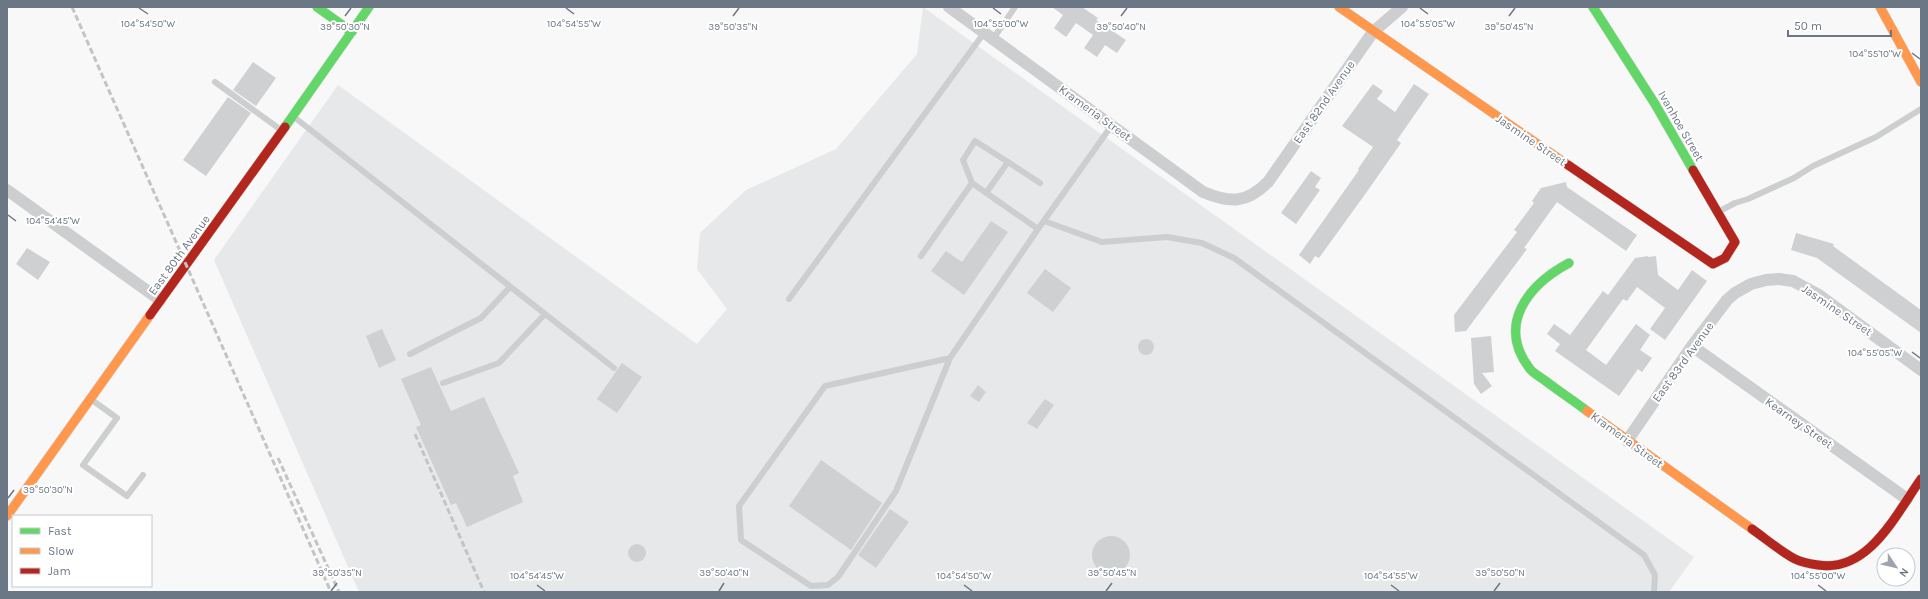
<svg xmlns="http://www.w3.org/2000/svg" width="1928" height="599" viewBox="0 0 1928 599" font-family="Karla,sans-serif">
<rect width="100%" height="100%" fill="#f8f8f8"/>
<path fill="#e7e8e9" d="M923,7L1694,557L1669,592H359L214,260L338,85L697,344L727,309L697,269L700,233L746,190L836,149L917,54Z"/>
<path fill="#cfd0d1" d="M1052,7H1082L1098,18L1096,20L1126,40L1117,53L1105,45L1097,57L1084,48L1093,35L1076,23L1066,37L1054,28L1063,15Z
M253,62L276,78L256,106L233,90Z
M1373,84L1383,91L1377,99L1395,112L1414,84L1429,94L1397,140L1401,143L1366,193L1319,258L1315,256L1310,264L1299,255L1359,170L1358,169L1373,147L1342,126Z
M228,97L251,113L206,176L183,160Z
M1311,171L1321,178L1315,187L1320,190L1296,224L1281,213Z
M1566,182L1567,187L1637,235L1626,251L1557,202L1524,248L1527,249L1466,331L1455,332L1454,315L1517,232L1514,230L1534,203L1532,201L1541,188Z
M991,221L1008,232L964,295L931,271L946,251L962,262Z
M1796,233L1834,244L1833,246L1921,310V333L1817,258L1791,250Z
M27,248L50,262L38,280L16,264Z
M1648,256V257L1656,256L1658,275L1678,290L1692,270L1707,281L1665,340L1650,329L1665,308L1637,287L1627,301L1623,299L1586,350L1606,365L1636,324L1650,335L1640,350L1652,358L1642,372L1638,369L1619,396L1555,351L1560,344L1547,334L1554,324L1570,335L1603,291L1608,295L1635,258Z
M1045,269L1071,288L1053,312L1027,293Z
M382,329L396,360L379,368L366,336Z
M1491,336L1494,372L1482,373L1492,386L1481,394L1474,384L1471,338Z
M1138 347a8 8 0 1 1 16 0a8 8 0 1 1-16 0Z
M622,363L642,377L617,413L597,399Z
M431,367L451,411L484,397L519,473L513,476L523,502L467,527L456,503L451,505L416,427L421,425L401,379Z
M978,385L986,392L979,402L970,396Z
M1045,399L1054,405L1037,429L1027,423Z
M821,460L882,503L851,550L789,506Z
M890,509L909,522L876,568L858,555Z
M1092 555a19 19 0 1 1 38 0a19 19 0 1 1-38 0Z
M628 553a9 9 0 1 1 18 0a9 9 0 1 1-18 0Z"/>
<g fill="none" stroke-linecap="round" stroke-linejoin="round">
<defs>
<path id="fast" d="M317,7L352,32
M1593,7L1655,104L1693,170
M285,127L369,7
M1569,263C1528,285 1496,325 1530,369C1534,374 1542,378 1547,382C1560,392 1574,401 1587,411"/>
<path id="slow" d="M1339,7L1568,165
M1880,7L1921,82
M1587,411L1752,529
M7,516L150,315"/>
<path id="jam" d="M1568,165L1713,264L1725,258L1735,242L1693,170
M150,315L285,127
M1752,529C1766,539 1780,551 1795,559C1801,562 1810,564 1818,565C1869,573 1896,514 1921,479"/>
</defs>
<use href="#fast" stroke="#d4d5d6" stroke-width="10"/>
<use href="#slow" stroke="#d4d5d6" stroke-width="10"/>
<use href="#jam" stroke="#d4d5d6" stroke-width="10"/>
<path stroke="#cdcecf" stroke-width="6" d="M993,39L1015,7
M215,82L281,130
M294,117L614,368
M972,183L963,160L975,141L1008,162
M986,193L1008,162L1040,183
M1718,212L1735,203L1748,199L1794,178L1813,166L1876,137L1921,109
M1044,221L1102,242L1167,237L1202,243L1234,258L1644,555L1655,575L1654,592
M921,256L972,183L1038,229
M789,299L984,33
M410,354L481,318L510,287
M950,358L896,491L838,577L828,585L811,586L741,540L739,506L825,386L950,358L1038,229L1112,125
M443,383L499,363L545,314
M92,400L117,418L83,465L127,496L143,475"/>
<path stroke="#cdcecf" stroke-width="12" d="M949,7L1203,192C1230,203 1246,204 1268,182L1373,32L1402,7
M7,190L160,300
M1692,346L1907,499
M1627,441L1692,346L1727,300L1735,293L1751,284L1766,280L1779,279L1793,281L1819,295L1921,370"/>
<use href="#fast" stroke="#63d668" stroke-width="9"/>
<use href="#slow" stroke="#ff974d" stroke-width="9"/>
<use href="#jam" stroke="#b3261e" stroke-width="9"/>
<path stroke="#c3c4c5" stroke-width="3" stroke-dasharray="6 3" stroke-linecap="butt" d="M72,7L331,592
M415,434L484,592
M278,458L339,592"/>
</g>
<path fill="none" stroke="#6c7785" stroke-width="1.5" d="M139,8L148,14M566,8L574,14M993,8L1001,14M1420,8L1428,14M345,16L351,8M733,16L739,8M1121,16L1127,8M1509,16L1515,8M1912,53L1920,59M8,215L16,221M1912,352L1920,358M8,498L14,490M537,585L545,591M964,585L972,591M1391,585L1399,591M1818,585L1826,591M331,591L337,583M719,591L724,583M1106,591L1112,583M1494,591L1500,583"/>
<g text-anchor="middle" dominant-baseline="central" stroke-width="4" stroke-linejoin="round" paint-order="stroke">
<g font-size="12" fill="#6c7785" stroke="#fff">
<text transform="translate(1324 102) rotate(-55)">East 82nd Avenue</text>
<text transform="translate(1095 113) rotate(36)">Krameria Street</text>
<text transform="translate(1681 126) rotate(60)">Ivanhoe Street</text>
<text transform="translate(1531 140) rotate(34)">Jasmine Street</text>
<text transform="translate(179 255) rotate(-54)">East 80th Avenue</text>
<text transform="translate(1837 310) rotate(34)">Jasmine Street</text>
<text transform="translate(1683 362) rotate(-54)">East 83rd Avenue</text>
<text transform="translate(1799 423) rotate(35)">Kearney Street</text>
<text transform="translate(1627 440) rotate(36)">Krameria Street</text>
</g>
</g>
<g font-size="10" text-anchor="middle" fill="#6c7785" stroke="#fff" stroke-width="4" stroke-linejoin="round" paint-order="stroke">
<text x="148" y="27">104°54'50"W</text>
<text x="574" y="27">104°54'55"W</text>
<text x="1001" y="27">104°55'00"W</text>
<text x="1428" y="27">104°55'05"W</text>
<text x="345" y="30">39°50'30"N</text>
<text x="733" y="30">39°50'35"N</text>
<text x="1121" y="30">39°50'40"N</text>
<text x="1509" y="30">39°50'45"N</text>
<text x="1875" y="57">104°55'10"W</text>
<text x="53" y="224">104°54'45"W</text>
<text x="1875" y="356">104°55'05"W</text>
<text x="48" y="493">39°50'30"N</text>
<text x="337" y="576">39°50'35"N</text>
<text x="724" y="576">39°50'40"N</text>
<text x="1112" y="576">39°50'45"N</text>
<text x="1500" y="576">39°50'50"N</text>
<text x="537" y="579">104°54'45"W</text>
<text x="964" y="579">104°54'50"W</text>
<text x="1391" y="579">104°54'55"W</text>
<text x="1818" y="579">104°55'00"W</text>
</g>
<rect width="1928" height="599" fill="none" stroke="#6c7785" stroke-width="16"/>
<rect x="12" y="515" width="140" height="72" fill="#ffffff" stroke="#c4c9ce"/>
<rect x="20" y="528" width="20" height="6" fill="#63d668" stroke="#c4c9ce"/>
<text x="48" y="535" font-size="12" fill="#6c7785">Fast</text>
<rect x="20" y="548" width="20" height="6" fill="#ff974d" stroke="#c4c9ce"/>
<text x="48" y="555" font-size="12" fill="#6c7785">Slow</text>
<rect x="20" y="568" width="20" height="6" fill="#b3261e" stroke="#c4c9ce"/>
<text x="48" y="575" font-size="12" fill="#6c7785">Jam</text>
<g transform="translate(1896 567) rotate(125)"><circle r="19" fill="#ffffff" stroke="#c4c9ce"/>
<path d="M0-3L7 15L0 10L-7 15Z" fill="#9da4ad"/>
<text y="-6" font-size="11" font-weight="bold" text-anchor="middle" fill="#6c7785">N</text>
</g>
<path d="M1788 30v6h103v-6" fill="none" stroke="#6c7785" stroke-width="2"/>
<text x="1794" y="30" font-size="12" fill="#6c7785" stroke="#ffffff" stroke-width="3" paint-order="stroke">50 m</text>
</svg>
